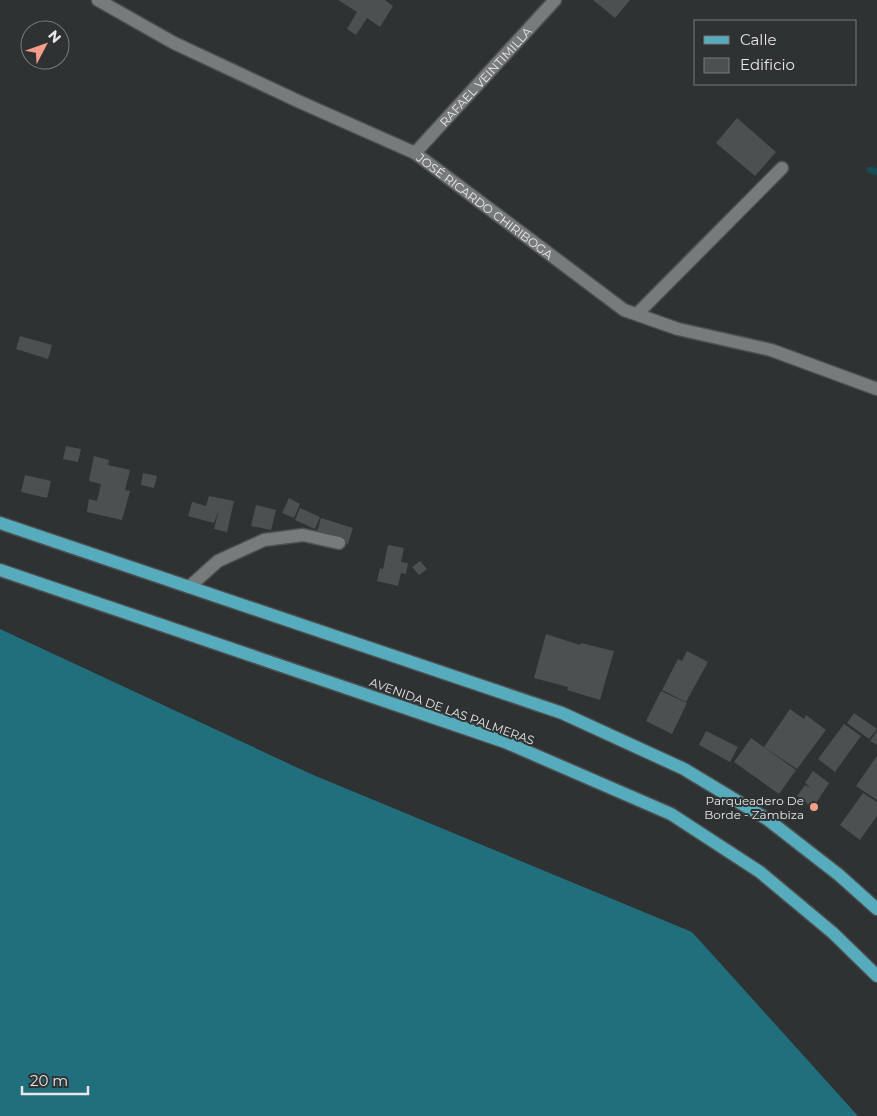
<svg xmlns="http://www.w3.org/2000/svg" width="877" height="1116" viewBox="0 0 877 1116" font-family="Montserrat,sans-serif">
<rect width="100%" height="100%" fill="#2f3232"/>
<path fill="#216e7d" d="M0,629L311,774L692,932L858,1116H0Z"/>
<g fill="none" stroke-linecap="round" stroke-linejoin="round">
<path stroke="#174c56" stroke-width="7" d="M870,170L877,172"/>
</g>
<path fill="#4d5051" d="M338,0H385L393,6L380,27L367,18L356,35L347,29L357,12Z
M593,0H630L615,18Z
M737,118L776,152L755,176L716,143Z
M20,336L52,345L48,359L16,349Z
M66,446L81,449L78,462L63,459Z
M94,456L109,460L108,465L130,470L125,490L130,491L122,520L87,512L89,499L97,501L101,484L89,481Z
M143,473L157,476L154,488L141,485Z
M25,475L51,481L47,498L21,492Z
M209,496L234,501L227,532L214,529L219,509L214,523L188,516L192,502L206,506Z
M289,498L300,504L294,518L282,513Z
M256,505L276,510L271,530L251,526Z
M300,508L320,517L315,529L295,520Z
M321,518L353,528L348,544L316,535Z
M388,545L404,548L401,562L408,563L406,574L401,573L398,586L377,581L380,568L383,569Z
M420,561L427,569L419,575L412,567Z
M546,634L580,645L581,643L614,651L600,700L567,690L568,687L534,678Z
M687,651L708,662L686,702L662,690L678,659L682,661Z
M661,691L687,703L672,734L646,721Z
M790,709L804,719L806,715L826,730L797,769L764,747Z
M854,713L877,729L869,739L847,723Z
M844,724L861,736L835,772L818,759Z
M706,731L738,747L730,762L699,745Z
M877,731V745L870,741Z
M751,738L796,770L779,794L734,762Z
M877,756V800L856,786Z
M813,771L829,783L813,808L797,796L805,785L811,788L805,783Z
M863,793L877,802V816L860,840L840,825Z"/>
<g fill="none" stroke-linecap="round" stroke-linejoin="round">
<defs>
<g id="minor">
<path id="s1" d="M98,0L174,43L300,102L415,153L624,310L678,329L771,350L877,389"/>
<path id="s2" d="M415,153L555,0"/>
<path d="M637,314L782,168"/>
<path d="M189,587L218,561L264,540L303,535L339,543"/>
</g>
<path id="major" d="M0,523L562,713L684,769L767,819L839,875L877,909
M0,570L505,742L671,814L760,872L833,933L877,976"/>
</defs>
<use href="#minor" stroke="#4d5050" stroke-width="15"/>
<use href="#major" stroke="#4d5050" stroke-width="15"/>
<use href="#minor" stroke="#787b7c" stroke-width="12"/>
<use href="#major" stroke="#56acbd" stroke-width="12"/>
</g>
<circle fill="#f49e8a" stroke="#2f3232" stroke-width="2" cx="814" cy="807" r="5"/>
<g text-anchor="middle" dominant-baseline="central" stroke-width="4" stroke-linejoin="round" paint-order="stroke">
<g font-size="12" fill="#e6e8e9" stroke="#2f3232">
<text stroke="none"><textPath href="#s2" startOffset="104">RAFAEL VEINTIMILLA</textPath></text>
<text stroke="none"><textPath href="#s1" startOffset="440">JOSÉ RICARDO CHIRIBOGA</textPath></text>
<text transform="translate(452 711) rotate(20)">AVENIDA DE LAS PALMERAS</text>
</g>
<g font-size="12" fill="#e6e8e9" stroke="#2f3232" text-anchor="end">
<text x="804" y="800">Parqueadero De<tspan x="804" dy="14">Borde - Zambiza</tspan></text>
</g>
</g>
<rect x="694" y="20" width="162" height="65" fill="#2f3232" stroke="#787b7b"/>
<rect x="704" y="36" width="25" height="8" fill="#56acbd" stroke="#787b7b"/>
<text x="740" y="45" font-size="15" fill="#e6e8e9">Calle</text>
<rect x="704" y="58" width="25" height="15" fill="#4d5051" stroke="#787b7b"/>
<text x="740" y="70" font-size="15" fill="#e6e8e9">Edificio</text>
<g transform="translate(45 45) rotate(49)"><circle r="24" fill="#2f3232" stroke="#787b7b"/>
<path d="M0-4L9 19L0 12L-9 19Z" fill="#f49e8a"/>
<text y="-8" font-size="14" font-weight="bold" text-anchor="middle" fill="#e6e8e9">N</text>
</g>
<path d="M22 1086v8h66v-8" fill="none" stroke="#e6e8e9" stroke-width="2.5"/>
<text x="30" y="1086" font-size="15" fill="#e6e8e9" stroke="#2f3232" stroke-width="4" paint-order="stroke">20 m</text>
</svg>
